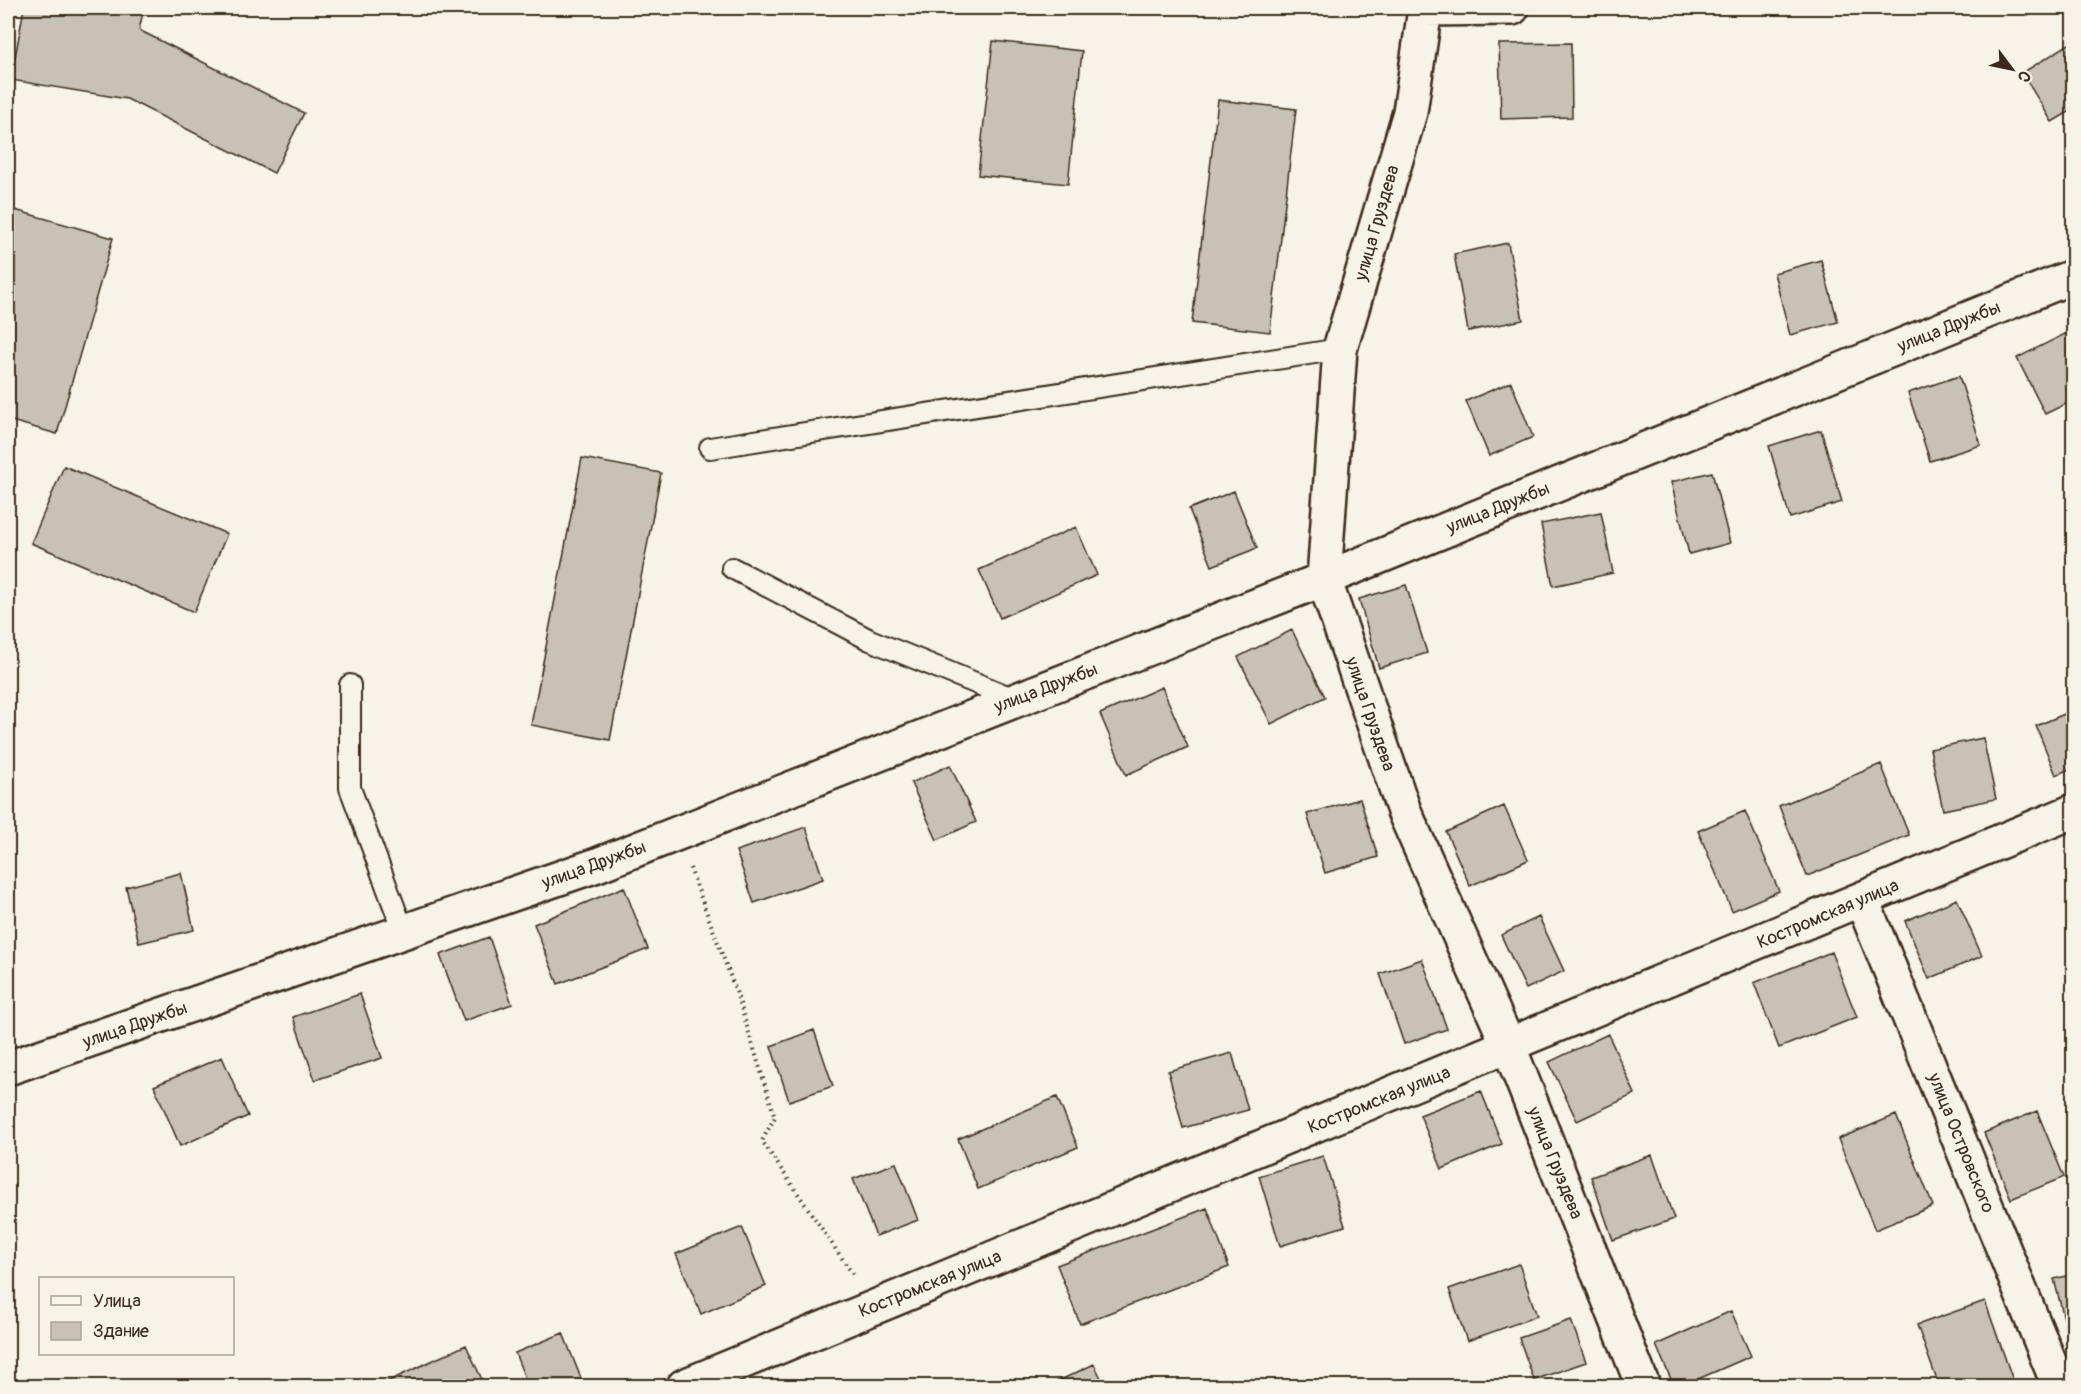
<svg xmlns="http://www.w3.org/2000/svg" width="2081" height="1394" viewBox="0 0 2081 1394" font-family="Pangolin,sans-serif">
<rect width="100%" height="100%" fill="#f7f3e8"/>
<filter id="ink" filterUnits="userSpaceOnUse"><feTurbulence type="fractalNoise" baseFrequency=".0167" numOctaves="2"/><feDisplacementMap in="SourceGraphic" scale="12" xChannelSelector="R" yChannelSelector="G"/><feConvolveMatrix kernelMatrix="1 2 1 2 8 2 1 2 1" color-interpolation-filters="sRGB"/></filter>
<g filter="url(#ink)">
<path fill="#c8c1b6" stroke="#3b2a1e" stroke-width="1.5" d="M24,8H144L139,30L304,113L274,173L127,99L11,80Z
M993,41L1082,51L1068,184L978,175Z
M2074,41V109L2052,122L2022,73Z
M1571,43L1572,117L1501,119L1499,44Z
M1218,100L1296,109L1270,332L1192,323Z
M8,208L113,238L57,434L8,420Z
M1508,243L1523,320L1468,331L1454,254Z
M1821,260L1838,322L1790,335L1774,273Z
M2067,333L2074,346V400L2045,414L2017,358Z
M1959,376L1981,445L1930,461L1908,393Z
M1511,382L1533,437L1489,456L1466,401Z
M1821,430L1842,502L1790,518L1769,446Z
M582,458L661,473L610,740L531,725Z
M64,466L227,534L194,612L31,543Z
M1712,472L1730,543L1689,554L1671,482Z
M1234,491L1257,548L1212,566L1189,509Z
M1601,512L1613,573L1553,586L1541,524Z
M1076,527L1097,575L1000,618L979,570Z
M1406,585L1427,653L1379,668L1359,599Z
M1292,630L1325,697L1271,724L1238,657Z
M1162,687L1188,747L1126,775L1100,714Z
M2074,710V767L2056,775L2036,726Z
M1983,738L1996,799L1943,810L1930,749Z
M1881,764L1909,835L1807,876L1779,806Z
M950,765L976,822L937,840L911,783Z
M1360,799L1378,857L1325,873L1307,814Z
M1504,806L1528,860L1470,886L1446,832Z
M1745,811L1779,891L1732,911L1698,831Z
M806,827L823,879L754,903L736,851Z
M181,873L194,930L139,943L126,887Z
M624,887L648,949L558,984L534,924Z
M1957,899L1982,956L1929,979L1905,921Z
M1539,917L1564,971L1526,989L1501,935Z
M489,937L512,1004L464,1021L440,955Z
M1831,952L1857,1017L1779,1048L1754,983Z
M1422,959L1447,1029L1404,1044L1380,974Z
M360,994L382,1058L315,1080L293,1017Z
M814,1030L833,1086L789,1101L771,1046Z
M1608,1034L1635,1094L1577,1121L1549,1062Z
M1232,1053L1248,1110L1183,1128L1168,1071Z
M222,1057L248,1116L180,1146L154,1086Z
M1481,1091L1502,1144L1442,1169L1420,1115Z
M1057,1097L1078,1147L978,1189L958,1139Z
M2037,1111L2064,1177L2011,1199L1984,1133Z
M1896,1115L1933,1206L1875,1230L1838,1139Z
M1652,1155L1674,1219L1613,1240L1591,1177Z
M1323,1156L1345,1226L1280,1246L1259,1176Z
M896,1163L918,1220L876,1236L853,1179Z
M1207,1208L1229,1267L1080,1324L1057,1265Z
M742,1227L766,1286L701,1314L676,1254Z
M1519,1264L1537,1316L1467,1341L1449,1289Z
M2074,1274V1336L2069,1338L2054,1279Z
M1985,1301L2015,1386H1939L1917,1325Z
M1731,1311L1751,1356L1682,1386H1674L1656,1345Z
M1571,1320L1586,1362L1534,1380L1519,1338Z
M563,1333L584,1386H528L515,1353Z
M466,1345L485,1386H386L384,1383Z
M1094,1364L1105,1386H1051L1050,1385Z"/>
<g fill="none" stroke-linecap="round" stroke-linejoin="round">
<defs>
<path id="lane" d="M710,448L1340,349
M732,568L870,640L1017,700
M350,685V788L404,933"/>
<path id="street" d="M1425,9L1410,112L1340,349L1324,579L1404,811L1509,1047L1643,1386
M1425,9L1512,8
M1862,900L2059,1386
M8,1068L597,865L1324,579L2074,276
M684,1386L2074,811"/>
</defs>
<use href="#lane" stroke="#3b2a1e" stroke-width="24"/>
<use href="#street" stroke="#3b2a1e" stroke-width="38"/>
<path stroke="#3b2a1e" stroke-width="4" stroke-dasharray="1.5 4.5" stroke-linecap="butt" d="M690,868L737,994L775,1117L762,1141L854,1276"/>
<use href="#lane" stroke="#f7f3e8" stroke-width="20"/>
<use href="#street" stroke="#f7f3e8" stroke-width="33"/>
</g>
</g>
<g text-anchor="middle" dominant-baseline="central" stroke-width="5" stroke-linejoin="round" paint-order="stroke">
<g font-size="18" fill="#3b2a1e" stroke="#f7f3e8">
<text transform="translate(1377 223) rotate(-74)">улица Груздева</text>
<text transform="translate(1949 327) rotate(-22)">улица Дружбы</text>
<text transform="translate(1498 508) rotate(-22)">улица Дружбы</text>
<text transform="translate(1046 688) rotate(-21)">улица Дружбы</text>
<text transform="translate(1370 714) rotate(71)">улица Груздева</text>
<text transform="translate(594 865) rotate(-20)">улица Дружбы</text>
<text transform="translate(1828 914) rotate(-23)">Костромская улица</text>
<text transform="translate(135 1025) rotate(-19)">улица Дружбы</text>
<text transform="translate(1379 1100) rotate(-22)">Костромская улица</text>
<text transform="translate(1961 1143) rotate(68)">улица Островского</text>
<text transform="translate(1555 1163) rotate(68)">улица Груздева</text>
<text transform="translate(930 1284) rotate(-22)">Костромская улица</text>
</g>
</g>
<rect width="2081" height="1394" fill="none" stroke="#f7f3e8" stroke-width="30"/>
<rect x="15" y="15" width="2051" height="1364" fill="none" stroke="#3b2a1e" stroke-width="2" filter="url(#ink)"/>
<rect x="39" y="1277" width="195" height="78" fill="#f7f3e8" stroke="#aca397" stroke-width="1.5"/>
<rect x="51" y="1296" width="30" height="9" fill="#f7f3e8" stroke="#aca397" stroke-width="1.5"/>
<text x="93" y="1307" font-size="18" fill="#3b2a1e">Улица</text>
<rect x="51" y="1322" width="30" height="18" fill="#c8c1b6" stroke="#aca397" stroke-width="1.5"/>
<text x="93" y="1337" font-size="18" fill="#3b2a1e">Здание</text>
<g transform="translate(2012 69) rotate(122)" stroke="#f7f3e8" stroke-width="4.5" paint-order="stroke">
<path d="M0-4.5L10 22L0 15L-10 22Z" fill="#3b2a1e"/>
<text y="-9" font-size="16" font-weight="bold" text-anchor="middle" fill="#3b2a1e">С</text>
</g>
</svg>
